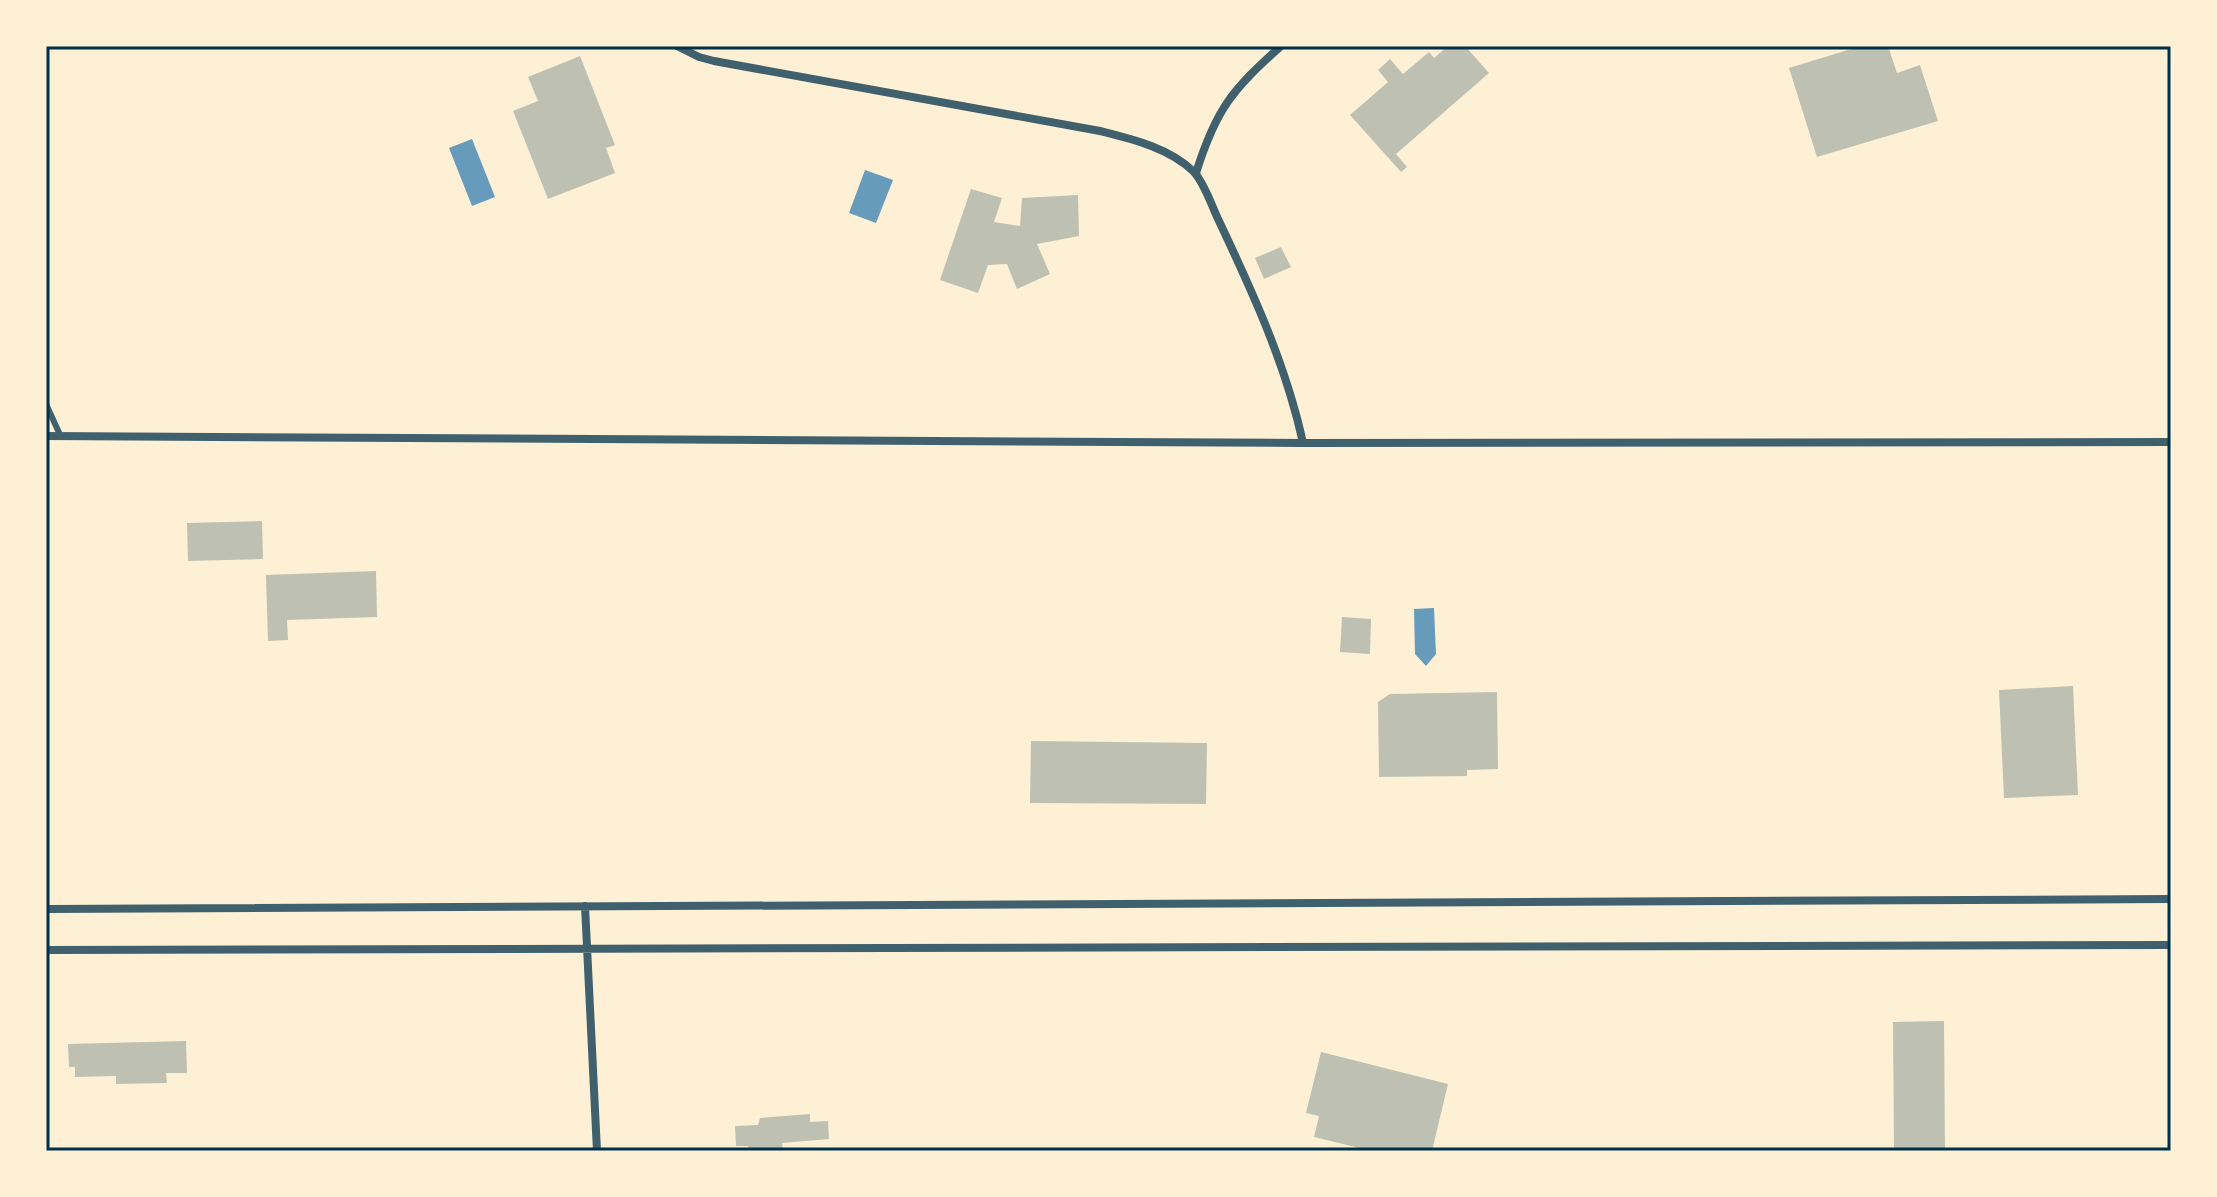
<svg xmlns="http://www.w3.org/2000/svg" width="2217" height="1197" viewBox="0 0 2217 1197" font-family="Bitter,serif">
<rect width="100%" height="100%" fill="#fdf0d5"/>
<path fill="#669bbc" d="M472,139L495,197L472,206L449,148Z
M865,170L893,180L876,223L849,213Z
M1434,608L1436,654L1426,666L1415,654L1414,609Z"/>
<path fill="#bec0b2" d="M1448,46H1465L1489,73L1396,154L1407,167L1401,172L1350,115L1388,82L1378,70L1390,59L1403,74L1429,52L1434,58Z
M1861,46H1888L1897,73L1920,65L1938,121L1817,157L1789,68Z
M580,56L615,145L606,148L615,173L548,199L513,111L538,101L528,77Z
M971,189L1002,198L994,222L1020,226L1022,198L1078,195L1079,236L1037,244L1050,274L1017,289L1007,264L988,265L978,293L940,280Z
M1281,247L1291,267L1264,279L1255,258Z
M262,521L263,559L188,561L187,523Z
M376,571L377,617L287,620L288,640L268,641L266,575Z
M1342,617L1371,619L1370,654L1340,652Z
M2073,686L2078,795L2004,798L1999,690Z
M1497,692L1498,769L1467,770V776L1379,777L1378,702L1390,694Z
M1031,741L1207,743L1206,804L1030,803Z
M1944,1021L1945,1151H1894L1893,1022Z
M186,1041L187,1073H166L167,1083L116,1084V1076L75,1077V1067H69L68,1044Z
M1321,1052L1448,1084L1432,1151H1372L1314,1137L1319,1116L1306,1113Z
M810,1114V1122L828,1121L829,1139L782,1143L783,1151H749L748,1146H736L735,1126L758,1125L760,1118Z"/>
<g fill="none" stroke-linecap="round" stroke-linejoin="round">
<path stroke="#3f606c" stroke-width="6" d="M46,404L61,437"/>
<path stroke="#3f606c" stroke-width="8" d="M677,46L699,57L714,61L1100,131C1132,139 1170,148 1194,172C1205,184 1212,207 1219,221C1253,293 1286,365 1303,443
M1196,173C1216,109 1232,90 1281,46
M46,436L1303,443L2171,442
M585,906L597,1151
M46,909L2171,899
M46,950L2171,945"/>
</g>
<rect width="2217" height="1197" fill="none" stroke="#fdf0d5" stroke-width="96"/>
<rect x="48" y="48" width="2121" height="1101" fill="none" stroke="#003049" stroke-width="3"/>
</svg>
